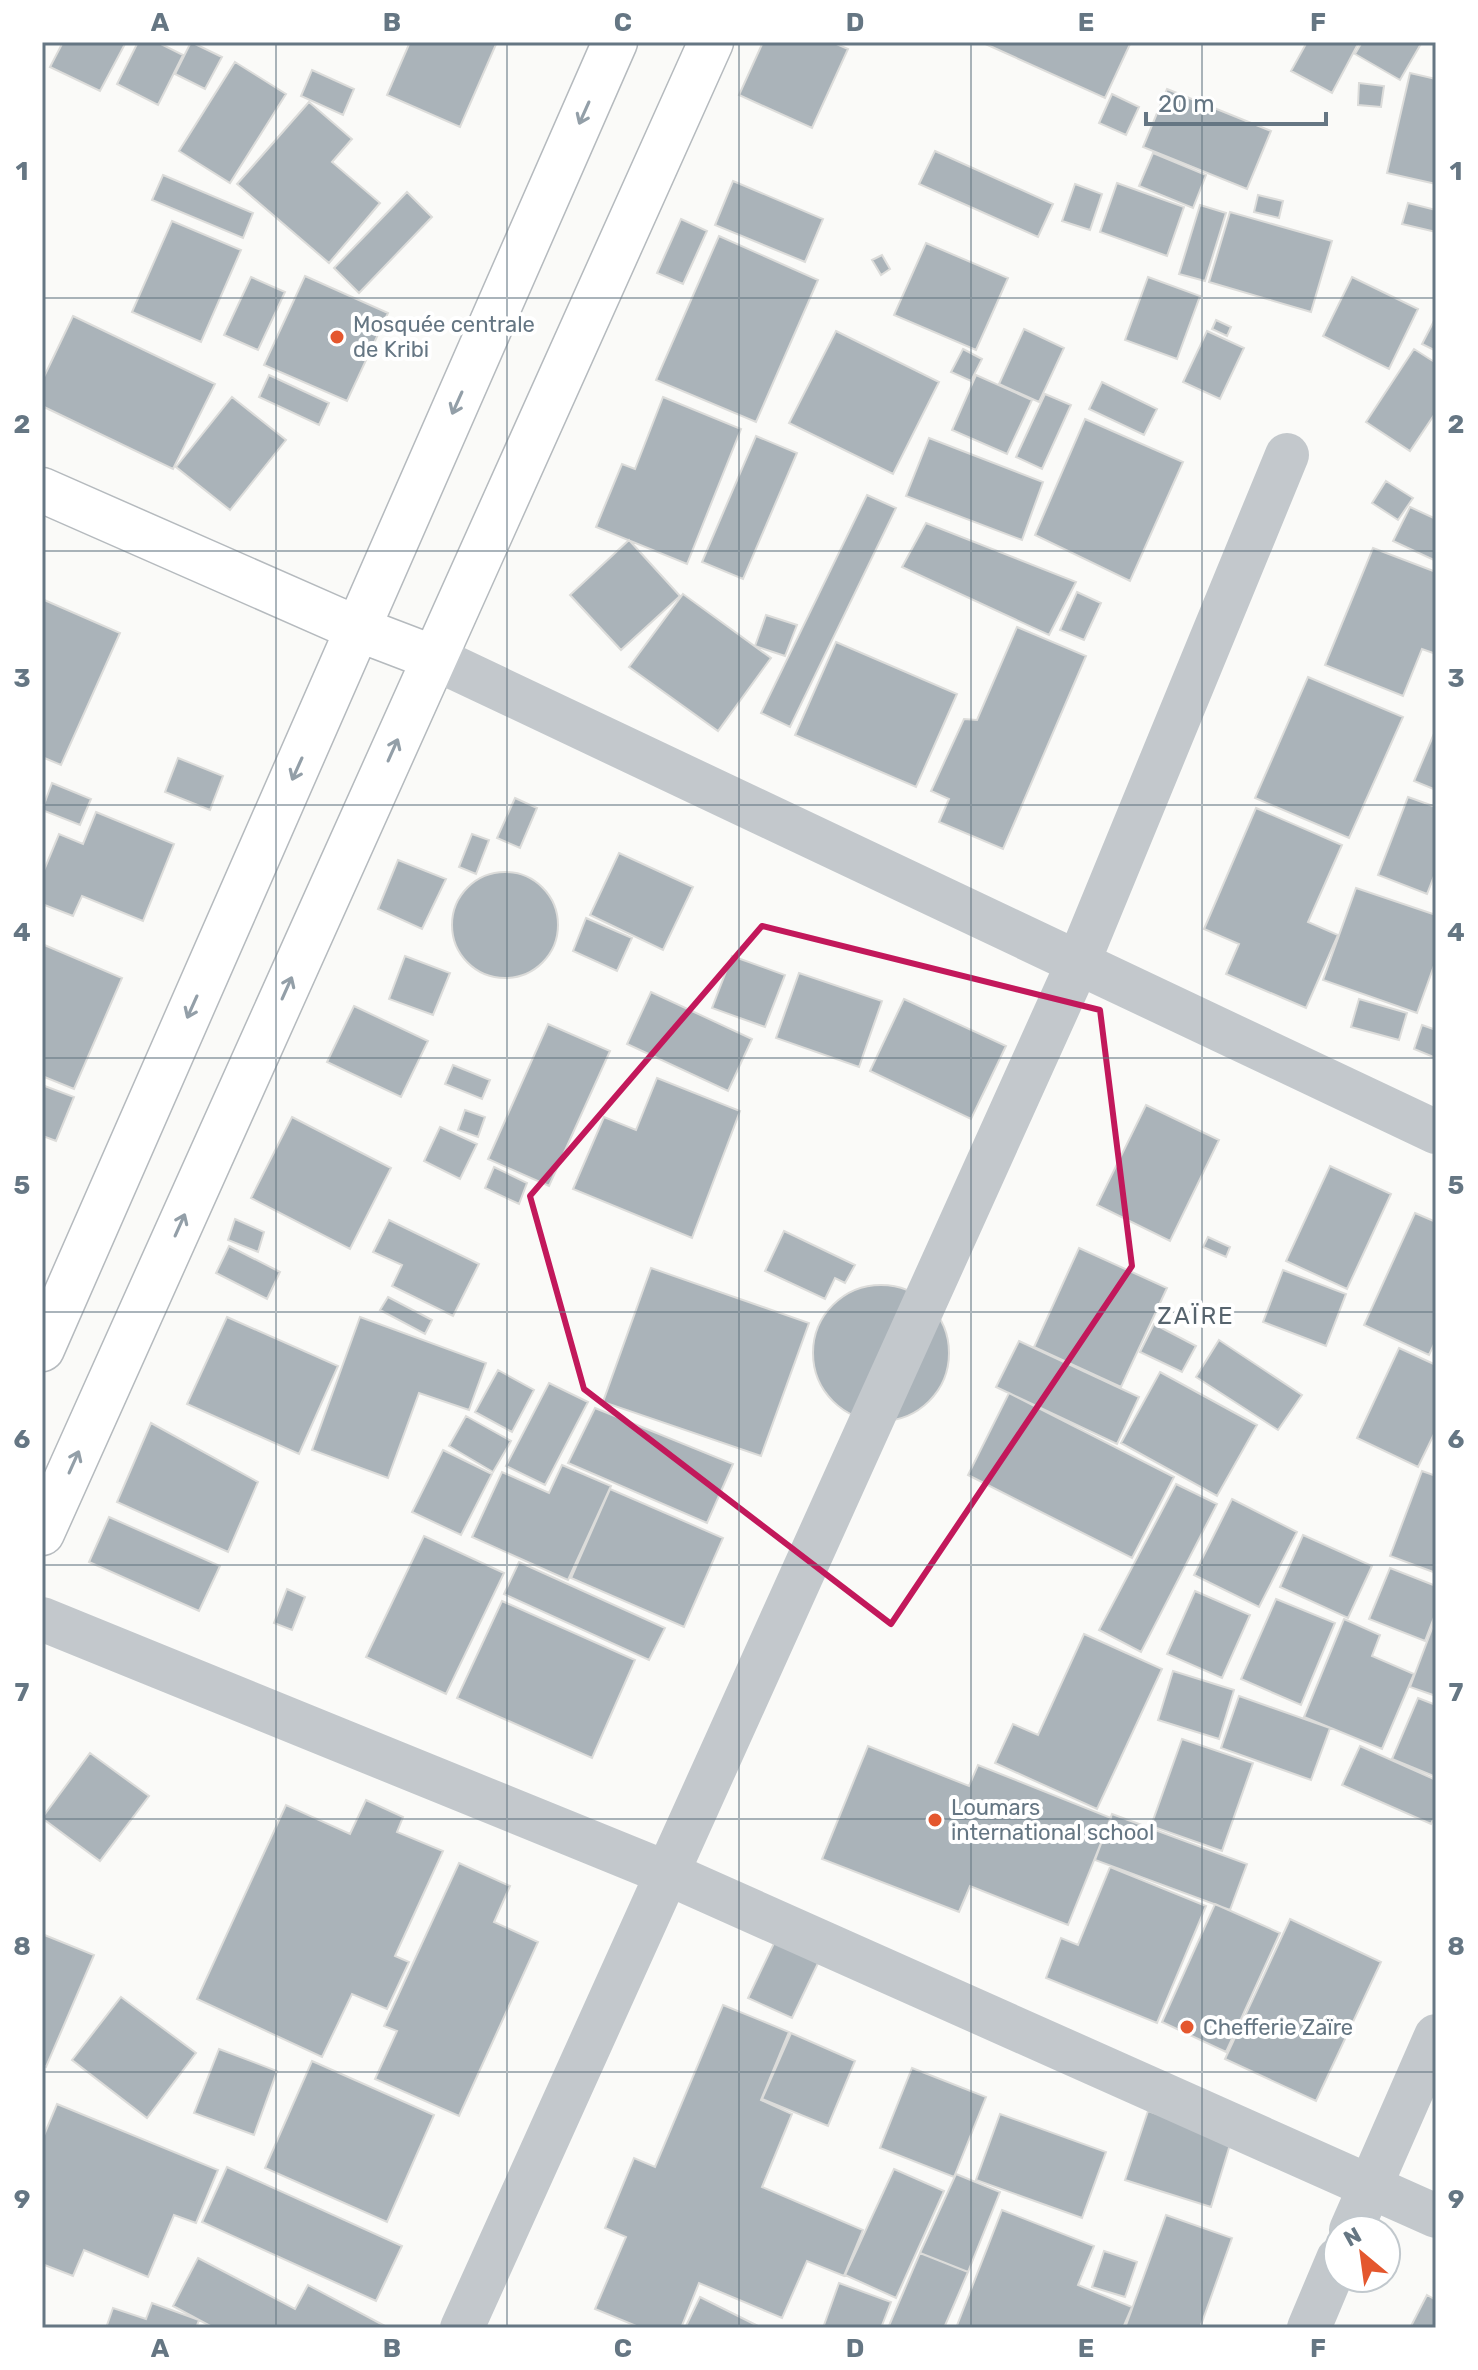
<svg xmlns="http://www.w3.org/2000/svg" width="1478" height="2370" viewBox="0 0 1478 2370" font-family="Rubik,sans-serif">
<rect width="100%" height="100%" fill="#fafaf8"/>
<path fill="#aab3b9" stroke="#dcdcda" stroke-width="2" d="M63,42L87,44L88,42H126L100,91L50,67Z
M138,42H157L183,55L158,105L117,84Z
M191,42L222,57L205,89L175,74Z
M410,42H497L460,127L387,95Z
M763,42H832L848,49L812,128L739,95Z
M981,42H1131L1105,98Z
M1307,42H1359L1332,93L1291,71Z
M1362,42H1422L1400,80L1355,54Z
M235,62L286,94L230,183L179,151Z
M312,70L354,89L343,115L301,96Z
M1410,73L1436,79V184L1387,173Z
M1359,83L1384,86L1381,107L1358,105Z
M1167,89L1271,131L1247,189L1143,147Z
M1112,94L1139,107L1126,135L1099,123Z
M309,102L352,139L332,162L380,203L329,263L237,184Z
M935,151L1053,204L1038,237L919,184Z
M1153,153L1206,175L1193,208L1139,186Z
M163,175L253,213L243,238L152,200Z
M733,181L823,219L805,262L715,225Z
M1117,183L1184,207L1167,256L1100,232Z
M1075,184L1102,194L1090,230L1062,221Z
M407,192L432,217L359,293L334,268Z
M1258,195L1283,201L1279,218L1254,212Z
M1408,203L1436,210V232L1402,224Z
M1200,205L1226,213L1205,281L1179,274Z
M1230,212L1332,241L1311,312L1209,282Z
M681,219L707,231L683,284L657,273Z
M172,221L241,250L201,342L132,312Z
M719,236L818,280L756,422L656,380Z
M926,243L1008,278L976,350L894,315Z
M882,255L890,269L881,275L872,260Z
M305,276L388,313L347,401L264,365Z
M251,277L285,292L258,350L224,335Z
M1148,277L1200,296L1177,359L1125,340Z
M1352,277L1418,309L1389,369L1323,336Z
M73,316L215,384L173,469L42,406V381Z
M1436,317V351L1422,344Z
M1216,320L1231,327L1227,336L1212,329Z
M1024,329L1064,348L1039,402L999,384Z
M836,331L939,382L893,474L789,423Z
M1207,331L1244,348L1220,399L1183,382Z
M963,349L982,359L971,381L951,372Z
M1414,349L1436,363V412L1410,451L1366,422Z
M269,375L329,403L319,425L259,397Z
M976,375L1032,400L1007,454L952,430Z
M1102,382L1157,409L1144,435L1089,409Z
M1045,394L1071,405L1042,469L1016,457Z
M232,397L286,440L230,510L176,467Z
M663,397L741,429L687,564L596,527L622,464L635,469Z
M1085,419L1183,462L1130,581L1035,535Z
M756,436L797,453L743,579L702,562Z
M929,438L1043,482L1022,540L906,496Z
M1386,481L1413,498L1398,520L1372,503Z
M867,495L896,508L790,727L761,713Z
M1410,507L1436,519V561L1393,541Z
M926,523L1076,582L1049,635L902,567Z
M629,540L680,596L621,650L570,595Z
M1373,548L1436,572V654L1422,649L1403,696L1325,665Z
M1077,592L1101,603L1084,640L1060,630Z
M683,594L771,658L718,731L629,667Z
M42,599L120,633L61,765L42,757Z
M766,615L797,625L785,656L755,646Z
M1017,627L1086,656L1003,849L939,822L949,799L931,791L964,719L977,720Z
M836,642L957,694L916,787L795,735Z
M1308,677L1403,717L1349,838L1255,798Z
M1436,729V790L1414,781Z
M178,758L223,776L210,810L165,792Z
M52,783L91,799L80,825L42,810Z
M1408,797L1436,807V871L1427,894L1378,875Z
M515,798L537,808L520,848L497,838Z
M1256,808L1342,845L1308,922L1338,935L1306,1008L1226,974L1239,944L1204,929Z
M96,812L174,844L143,921L82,896L73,916L42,904V875L59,834L83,844Z
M472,834L489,840L476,874L459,867Z
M619,853L693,887L663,950L590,915Z
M398,860L446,879L422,929L378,909Z
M452 925a53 53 0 1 1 106 0a53 53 0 1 1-106 0Z
M1356,888L1436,915V960L1417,1013L1323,980Z
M586,918L632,938L617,971L573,951Z
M42,944L122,978L74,1089L42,1076Z
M405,956L450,973L433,1015L389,999Z
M732,956L785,975L765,1027L712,1008Z
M799,973L882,1001L859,1067L776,1038Z
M651,992L752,1039L728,1091L627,1044Z
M904,999L1006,1046L971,1119L870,1071Z
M1359,999L1407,1013L1399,1040L1351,1027Z
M354,1006L428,1041L401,1097L327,1062Z
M548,1024L610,1051L549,1186L488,1159Z
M1422,1025L1436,1030V1058L1414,1049Z
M453,1065L490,1080L482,1099L445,1084Z
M657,1078L740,1111L692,1238L573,1189L604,1117L636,1130Z
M42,1085L74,1097L56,1141L43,1136L42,1139Z
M1146,1105L1219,1140L1170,1241L1097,1205Z
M465,1110L485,1117L478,1137L458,1130Z
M292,1117L391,1168L350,1249L251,1198Z
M440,1127L477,1144L460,1179L424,1161Z
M1330,1166L1391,1194L1347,1289L1286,1261Z
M494,1167L527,1183L519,1204L485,1188Z
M1415,1213L1436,1222V1340L1429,1355L1364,1325Z
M235,1219L264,1232L258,1252L228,1240Z
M389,1220L479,1264L453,1316L392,1286L402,1265L373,1252Z
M784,1231L855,1265L845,1283L835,1278L825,1299L765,1271Z
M1208,1237L1230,1247L1226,1257L1203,1247Z
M229,1246L280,1272L267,1299L216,1273Z
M1079,1248L1167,1288L1121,1387L1034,1347Z
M651,1268L809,1323L761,1456L603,1402Z
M1283,1270L1346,1294L1326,1346L1263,1322Z
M813 1353a68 68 0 1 1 136 0a68 68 0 1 1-136 0Z
M388,1297L432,1320L425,1334L380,1310Z
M227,1317L338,1366L299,1454L187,1404Z
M360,1317L486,1363L469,1410L419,1393L388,1478L312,1450Z
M1154,1324L1196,1346L1182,1372L1140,1352Z
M1219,1340L1302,1395L1278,1430L1196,1377Z
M1019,1341L1139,1397L1117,1444L996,1387Z
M1399,1348L1436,1365V1430L1418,1467L1357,1438Z
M498,1370L534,1390L512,1432L475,1412Z
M1160,1372L1257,1425L1217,1496L1121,1443Z
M549,1383L588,1402L545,1485L506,1466Z
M1009,1393L1174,1477L1132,1558L968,1475Z
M595,1408L733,1464L707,1523L568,1463Z
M466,1416L511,1441L493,1472L449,1446Z
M151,1423L258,1482L228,1552L117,1502Z
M443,1450L492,1474L461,1535L412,1512Z
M562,1465L611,1486L568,1580L472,1537L502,1472L549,1493Z
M1422,1471L1436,1476V1573L1390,1556Z
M1176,1484L1217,1504L1141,1652L1099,1630Z
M610,1489L723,1538L684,1627L571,1578Z
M1232,1499L1297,1532L1259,1607L1194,1575Z
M109,1517L220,1566L199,1611L89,1562Z
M1303,1535L1372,1566L1348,1618L1280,1587Z
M424,1536L504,1573L446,1694L366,1657Z
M519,1562L665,1628L649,1660L504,1594Z
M1390,1568L1436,1586V1612L1425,1641L1369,1619Z
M287,1589L305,1597L292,1630L274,1623Z
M1195,1591L1250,1615L1222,1678L1167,1654Z
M1276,1599L1335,1623L1301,1705L1241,1679Z
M502,1601L635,1660L592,1758L457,1698Z
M1436,1618V1696L1410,1687Z
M1344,1619L1380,1635L1372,1656L1414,1674L1382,1749L1304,1717Z
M1084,1634L1162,1669L1097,1809L995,1763L1013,1724L1038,1735Z
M1173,1671L1234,1690L1219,1739L1158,1720Z
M1239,1696L1330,1728L1311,1780L1221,1748Z
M1418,1698L1436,1705V1777L1392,1759Z
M1182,1739L1253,1763L1222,1851L1151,1826Z
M868,1746L969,1786L978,1765L1111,1818L1068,1925L970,1886L959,1912L822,1859Z
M1360,1746L1436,1780V1814L1431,1824L1342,1785Z
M90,1753L149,1796L100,1861L42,1818Z
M366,1800L403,1817L397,1832L443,1851L395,1956L409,1962L387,2009L352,1994L322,2057L197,1999L286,1805L350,1834Z
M1112,1814L1247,1864L1230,1910L1095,1860Z
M459,1863L510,1886L494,1922L538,1942L459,2116L375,2079L397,2031L384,2026Z
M1110,1867L1206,1906L1157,2023L1046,1978L1061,1938L1078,1945Z
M1215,1904L1280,1933L1226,2052L1162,2022Z
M1290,1919L1381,1962L1316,2101L1225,2059Z
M42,1934L94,1955L46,2067L42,2065Z
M776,1939L820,1959L792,2018L748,1998Z
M121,1997L196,2053L147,2118L72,2060Z
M723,2005L789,2032L761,2100L792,2114L762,2187L863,2230L844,2276L807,2261L782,2318L699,2283L681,2328H641L595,2309L626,2237L605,2228L634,2158L655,2167Z
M791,2033L855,2061L828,2126L762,2099Z
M219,2049L277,2071L254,2135L194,2113Z
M312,2061L434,2115L387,2222L265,2168Z
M912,2068L986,2097L954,2177L880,2148Z
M57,2104L218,2170L196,2223L174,2215L148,2277L84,2250L73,2276L42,2264V2140Z
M1148,2111L1232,2138L1211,2207L1125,2180Z
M1000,2114L1106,2152L1082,2218L976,2180Z
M227,2167L402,2246L376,2301L202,2222Z
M894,2169L944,2191L896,2298L845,2275Z
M956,2174L1000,2192L968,2272L920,2253Z
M1002,2210L1094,2246L1078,2285L1132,2307L1123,2328H956Z
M1166,2215L1232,2238L1200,2328H1125Z
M1104,2251L1137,2262L1125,2297L1092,2287Z
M920,2253L968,2272L944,2328H888Z
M198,2258L295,2309L308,2285L385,2326L384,2328H214L173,2306Z
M839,2283L891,2302L881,2328H823Z
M1427,2295L1436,2300V2328H1410Z
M700,2297L762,2328H685Z
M152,2303L199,2320L196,2328H106L113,2308L146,2319Z"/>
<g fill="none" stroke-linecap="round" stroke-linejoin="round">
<defs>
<path id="primary" d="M42,490L358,629L434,658
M42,1349L615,42
M42,1533L711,42"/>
</defs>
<use href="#primary" stroke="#b5babe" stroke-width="47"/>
<path stroke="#c3c8cc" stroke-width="44" d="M434,658L1436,1132
M42,1619L669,1874L1436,2216
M1351,2230L1436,2036
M462,2328L1078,963L1287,455
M1309,2328L1338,2259"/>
<use href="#primary" stroke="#fff" stroke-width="44"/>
</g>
<defs><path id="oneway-shaft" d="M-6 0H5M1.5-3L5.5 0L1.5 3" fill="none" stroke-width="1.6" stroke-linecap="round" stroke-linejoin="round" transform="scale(2)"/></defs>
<g stroke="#939fa8">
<use href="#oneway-shaft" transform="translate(584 113) rotate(114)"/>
<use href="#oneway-shaft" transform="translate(457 403) rotate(114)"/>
<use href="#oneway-shaft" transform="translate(393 750) rotate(-66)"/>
<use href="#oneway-shaft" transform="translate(297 769) rotate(114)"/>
<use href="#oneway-shaft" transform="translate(287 988) rotate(-66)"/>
<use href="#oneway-shaft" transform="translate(192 1007) rotate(114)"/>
<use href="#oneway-shaft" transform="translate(180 1225) rotate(-66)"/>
<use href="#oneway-shaft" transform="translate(74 1462) rotate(-66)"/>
</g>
<path fill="none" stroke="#c2185b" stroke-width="6" stroke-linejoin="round" d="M762,926L1100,1010L1132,1266L891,1624L584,1389L530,1196Z"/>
<path fill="none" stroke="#657683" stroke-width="2" stroke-opacity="0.55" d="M276,42V2328M507,42V2328M739,42V2328M971,42V2328M1202,42V2328M42,298H1436M42,551H1436M42,805H1436M42,1058H1436M42,1312H1436M42,1565H1436M42,1819H1436M42,2072H1436"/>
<g fill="#e4572e" stroke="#fff" stroke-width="3">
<circle cx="337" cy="337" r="8"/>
<circle cx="935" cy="1820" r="8"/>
<circle cx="1187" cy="2027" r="8"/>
</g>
<g text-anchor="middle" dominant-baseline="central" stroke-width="8" stroke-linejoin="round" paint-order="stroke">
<g font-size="22" fill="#657683" stroke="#fff" text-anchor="start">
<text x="353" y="324">Mosquée centrale<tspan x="353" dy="25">de Kribi</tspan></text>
<text x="951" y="1807">Loumars<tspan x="951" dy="25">international school</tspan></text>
<text x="1203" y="2027">Chefferie Zaïre</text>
</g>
<g font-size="24" letter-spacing="2" fill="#57646e" stroke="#fff">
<text x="1196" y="1316">ZAÏRE</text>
</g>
</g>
<rect width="1478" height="2370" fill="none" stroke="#ffffff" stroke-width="88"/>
<g transform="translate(1362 2254) rotate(331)"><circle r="38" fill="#ffffff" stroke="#c1c8cd" stroke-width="2"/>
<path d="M0-6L14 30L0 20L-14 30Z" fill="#e4572e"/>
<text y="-12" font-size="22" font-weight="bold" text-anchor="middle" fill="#657683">N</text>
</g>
<path d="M1146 112v12h180v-12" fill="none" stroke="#657683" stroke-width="4"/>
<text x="1158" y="112" font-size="24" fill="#657683" stroke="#ffffff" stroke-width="6" paint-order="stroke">20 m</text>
<rect x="44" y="44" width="1390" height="2282" fill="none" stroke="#657683" stroke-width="3"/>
<g font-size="26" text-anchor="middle" font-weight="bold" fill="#657683">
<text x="160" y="31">A</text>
<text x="392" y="31">B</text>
<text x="623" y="31">C</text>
<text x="855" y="31">D</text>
<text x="1086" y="31">E</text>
<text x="1318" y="31">F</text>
<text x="22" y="180">1</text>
<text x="1456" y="180">1</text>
<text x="22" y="433">2</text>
<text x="1456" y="433">2</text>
<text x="22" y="687">3</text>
<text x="1456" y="687">3</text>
<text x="22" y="941">4</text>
<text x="1456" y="941">4</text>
<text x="22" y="1194">5</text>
<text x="1456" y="1194">5</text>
<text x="22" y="1448">6</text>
<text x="1456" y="1448">6</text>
<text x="22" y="1701">7</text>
<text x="1456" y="1701">7</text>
<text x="22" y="1955">8</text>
<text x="1456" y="1955">8</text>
<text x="22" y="2208">9</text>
<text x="1456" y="2208">9</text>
<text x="160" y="2357">A</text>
<text x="392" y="2357">B</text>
<text x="623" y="2357">C</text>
<text x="855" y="2357">D</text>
<text x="1086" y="2357">E</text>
<text x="1318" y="2357">F</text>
</g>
</svg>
